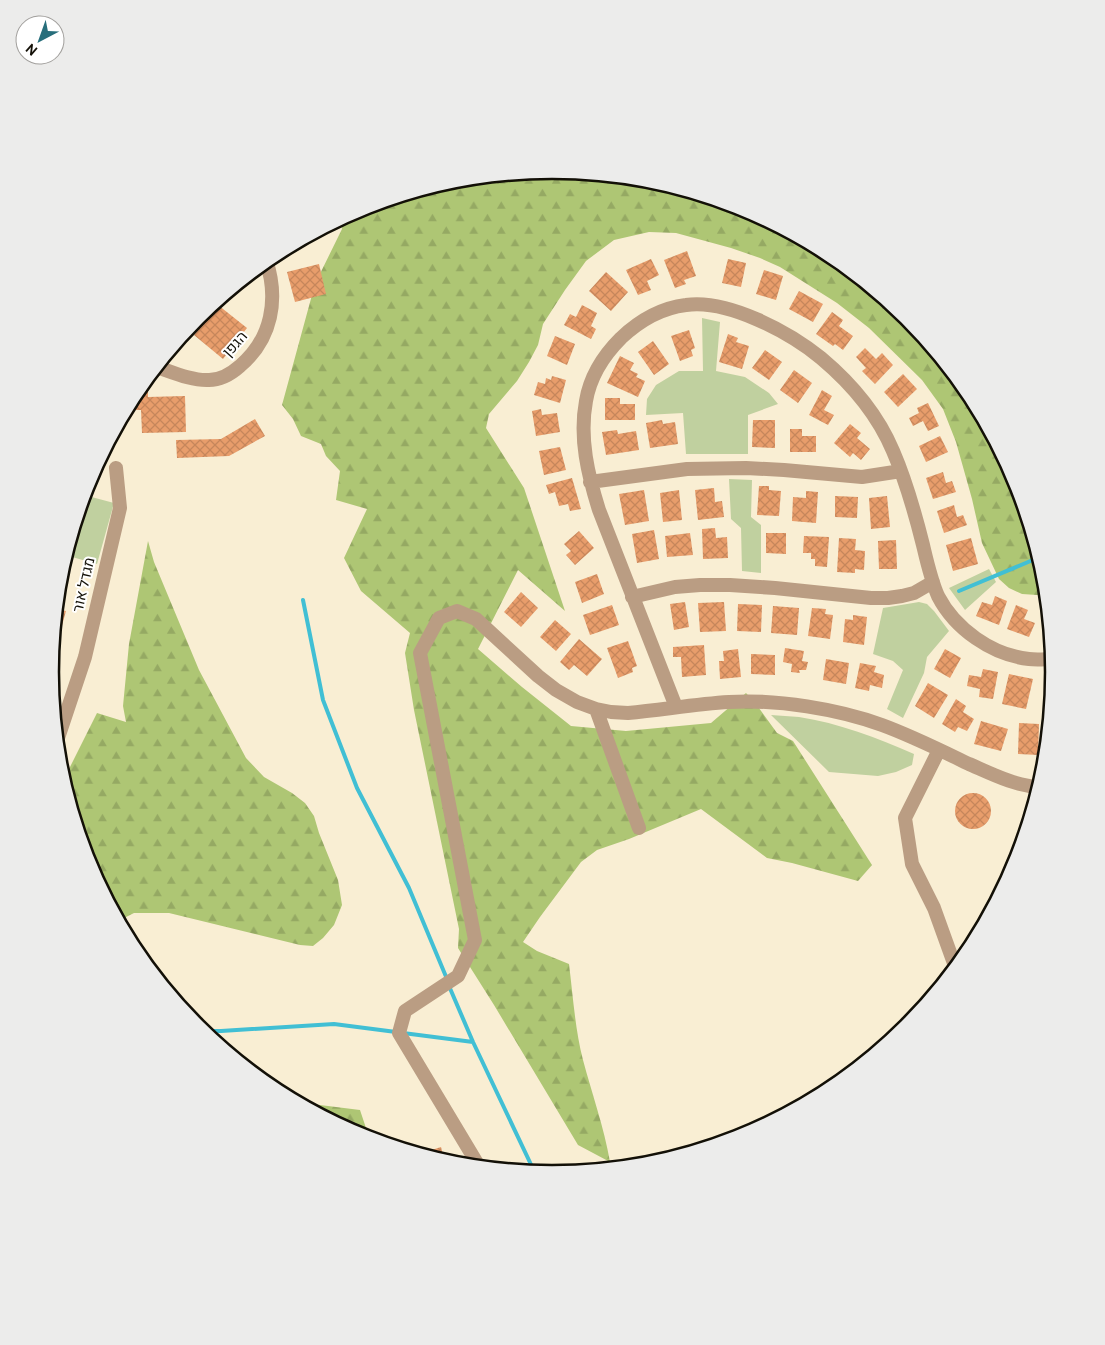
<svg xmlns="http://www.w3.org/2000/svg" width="1105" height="1345" viewBox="0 0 1105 1345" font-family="Overpass,Heebo,sans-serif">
<defs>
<pattern id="forest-firs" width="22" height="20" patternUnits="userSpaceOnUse" patternTransform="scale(1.25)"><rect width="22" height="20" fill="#aec674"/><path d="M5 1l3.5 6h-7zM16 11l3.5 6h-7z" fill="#95a963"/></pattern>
<pattern id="building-cross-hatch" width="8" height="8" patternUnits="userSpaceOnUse" patternTransform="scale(1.25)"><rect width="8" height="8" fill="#e89d6b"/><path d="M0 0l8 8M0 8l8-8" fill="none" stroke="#c6865b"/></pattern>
</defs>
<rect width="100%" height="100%" fill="#f9eed3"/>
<path fill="#c0d09f" d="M702,318L720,322L716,371L745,377L769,393L778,404L748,415V454H686L683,413L646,415L647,399L656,385L679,371H703Z
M729,479L752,480L751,517L761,525V573L742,571L741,528L731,519Z
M84,495L114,503L97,564L65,555Z
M989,569L996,582L965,610L949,588Z
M919,602L927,604L934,611L949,631L927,657L924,673L903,718L887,709L903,670L893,661L873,654L883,608Z
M771,715C780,716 790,716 799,717C839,723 877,738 914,754L912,765L896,772L878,776L829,772Z"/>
<path fill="url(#forest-firs)" d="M553,170L651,180L745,208L832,255L908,317L970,394L1017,480L1045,575L1047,594L1037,595L1022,594L1009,588L999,579L982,543L972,499L956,442L943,409L922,380L869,328L837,303L780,267L760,258L731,248L676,233L649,232L614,240L586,261L565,290L543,324L538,345L529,362L517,381L489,414L486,428L524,488L565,611L518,570L478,649L522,687L571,726L626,731L711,723L746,693L756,704L777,733L793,741L872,865L858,881L792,863L767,858L701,809L629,839L597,850L581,862L540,917L523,942L537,951L569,964C573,996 575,1029 583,1060C592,1094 604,1127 610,1162L578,1145L494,1005L458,948L459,929L414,710L405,653L410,633L361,591L344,558L367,509L336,500L340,471L326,456L321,444L301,436L293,419L282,405L315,284L342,229L340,219L360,208L455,180Z
M148,541L154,562L199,670L246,758L264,777L292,793L305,803L314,816L319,833L338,880L342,905L334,925L323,938L313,946L300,945L169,913H134L118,921L88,865L63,781L97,713L126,722L123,706L129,644Z
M296,1102L360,1110L370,1140L360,1137Z"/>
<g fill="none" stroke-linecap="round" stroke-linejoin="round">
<path stroke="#41bfd4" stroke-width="4" d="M959,591L1040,557
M303,600L323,700L357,788L409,888L447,979
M449,986L473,1042L535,1173
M201,1031H221L334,1024L396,1032
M403,1033L473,1042"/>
</g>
<path fill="url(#building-cross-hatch)" d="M687,251L696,276L684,280L686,284L675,288L664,260Z
M651,259L659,275L647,281L651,290L638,295L626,270Z
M728,259L746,263L741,287L722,283Z
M319,264L326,294L295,302L287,272Z
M764,270L783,276L776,300L756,294Z
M606,272L628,292L611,311L589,291Z
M799,291L823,304L813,322L789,309Z
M218,305L247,328L223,359L194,335Z
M582,305L597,313L591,326L596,329L591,339L564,325L570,314L576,317Z
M832,312L843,320L839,326L853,336L843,350L835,344L833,346L816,334Z
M689,330L695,348L691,350L693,356L680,361L671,336Z
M728,334L738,338L736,342L749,346L742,369L719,362Z
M555,336L575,344L567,365L547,356Z
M653,341L669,364L654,375L638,352Z
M865,348L876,359L882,353L893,365L875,384L862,371L866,368L856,357Z
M765,350L782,362L769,380L752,368Z
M620,356L634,363L630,370L638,374L636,377L645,381L638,397L607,383Z
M794,370L812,383L798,403L780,390Z
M903,374L917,389L898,407L884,392Z
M552,376L566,380L560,403L534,395L538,382L545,384L546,378L551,380Z
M148,382V397L185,396L186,432L142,433L141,410H127V409L135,393L144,383Z
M822,390L832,396L824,410L834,415L828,425L809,415Z
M605,398H620V404H635V420H605Z
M928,403L939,426L928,431L923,421L913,426L909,418L919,413L917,408Z
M541,409L542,415L557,413L560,432L536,436L532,411Z
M255,419L265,436L229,456L177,458L176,440L221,439Z
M662,420L663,424L675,422L678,444L650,448L646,423Z
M753,420H775V448L752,447Z
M850,424L861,433L857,438L870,449L861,460L853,453L850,457L834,443Z
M790,429H802V436H816V452H790Z
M617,430L618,434L636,431L639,450L606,455L602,432Z
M940,436L948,452L926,462L919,446Z
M560,447L566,470L544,475L539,451Z
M943,472L946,483L952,481L956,492L933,499L926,478Z
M572,478L581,509L570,511L568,504L559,506L555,492L549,494L546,485Z
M759,486H769V490L781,491L779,516L757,515Z
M714,488L715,502L722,501L724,517L698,520L695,490Z
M644,490L649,521L625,525L619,494Z
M679,490L682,520L663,522L660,493Z
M806,491L818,492L816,523L792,521L793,497L806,498Z
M835,496L858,497L857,518L835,517Z
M887,496L890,527L871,529L869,498Z
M954,505L957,517L963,515L967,525L944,533L937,511Z
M715,528L716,538L727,537L728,558L703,559L702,529Z
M654,530L659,559L637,563L632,534Z
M579,531L594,548L575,565L566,555L571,551L564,544Z
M690,533L693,555L667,557L665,536Z
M766,533H786V554L766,553Z
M804,536L829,537L827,567L815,566V559H811V553H803Z
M839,538L856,539L855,550L865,551L864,570L855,569V573L837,572Z
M971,538L978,564L953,571L946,545Z
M896,540L897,569H879L878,541Z
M597,574L604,594L582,603L575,582Z
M521,592L538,608L521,627L504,612Z
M995,596L1007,601L999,625L976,616L982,602L992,605Z
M685,602L689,627L674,630L670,604Z
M724,602L726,631L700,632L698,603Z
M738,604L762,605L761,632L737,631Z
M612,605L619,625L590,635L583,615Z
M1016,605L1028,610L1024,619L1035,623L1029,637L1007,629Z
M773,606L799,608L797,635L771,633Z
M812,608L826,609L825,614L833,615L830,639L808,636Z
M56,609L66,611L54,655L52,654Z
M853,615L867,617L864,645L843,642L845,619L853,620Z
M555,620L571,634L556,651L540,637Z
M579,639L602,659L587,676L574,665L569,670L560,662Z
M628,641L637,666L632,668L633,672L618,678L607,648Z
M704,645L706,675L682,677L681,657H673V647Z
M785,648L804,651L802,661L808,662L806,670H799L800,673L791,672L792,664L783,662Z
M738,649L741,677L720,679L719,661H724L723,651Z
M945,649L961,658L950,678L934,669Z
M751,654L775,655V675L751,674Z
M826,659L849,663L846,684L823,680Z
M860,663L876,666L874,672L884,675L882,688L870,685L869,691L855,688Z
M983,669L998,672L993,699L979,697L980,689L967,686L969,675L981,677Z
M1009,674L1033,679L1026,709L1002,704Z
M1054,680L1052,706L1046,707L1044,681Z
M928,683L948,695L934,718L915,706Z
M956,699L966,706L963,712L974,719L967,731L958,727L955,732L942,724Z
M981,721L1008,729L1001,751L974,744Z
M1019,723L1039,724L1038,755L1018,754Z
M955 811a18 18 0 1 1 36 0a18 18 0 1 1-36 0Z
M441,1147L445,1163L419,1154Z"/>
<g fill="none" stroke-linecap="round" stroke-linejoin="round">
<path stroke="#ba9d83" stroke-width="14" d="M157,367C172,372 192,381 209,380C221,380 231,374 240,366C272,339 279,299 266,260
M590,482L687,469L746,468L784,470L862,477L901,471
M632,597L675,587L700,585H730L775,588L871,598H888L902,596L914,593L933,582
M676,707L599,510C588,475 579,438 586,401C590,377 604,355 621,338C639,321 661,308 686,305C728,299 789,332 821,358C852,384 877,413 893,451C906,481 915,513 923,545C927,562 931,580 938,596C955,629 992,655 1029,659C1037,660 1046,659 1054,659
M596,709L611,712L628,713C662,710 695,704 729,702C777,699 838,709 882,725C912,736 940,750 969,764C992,774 1015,786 1040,787
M57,741L85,657L120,508L116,468
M939,750L905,818L912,864L934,908L956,969
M480,1168L399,1033L405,1011L458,976L475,940L420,653L439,618L457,611L476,619L538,676L556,690L577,702L596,709L639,828"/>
</g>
<g text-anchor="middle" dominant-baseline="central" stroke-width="4" stroke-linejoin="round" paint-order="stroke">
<g font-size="15" fill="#131007" stroke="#fff">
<text transform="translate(236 345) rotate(-48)">הגפן</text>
<text transform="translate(85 585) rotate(-77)">מגדל אור</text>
</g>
</g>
<path d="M0 0H1105V1345H0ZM59 672a493 493 0 1 1 986 0a493 493 0 1 1-986 0Z" fill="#ececeb" fill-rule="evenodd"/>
<path fill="none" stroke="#131007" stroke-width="2.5" d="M59 672a493 493 0 1 1 986 0a493 493 0 1 1-986 0Z"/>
<g transform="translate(40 40) rotate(221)"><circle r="24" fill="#ffffff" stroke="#a19f9c"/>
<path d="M0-4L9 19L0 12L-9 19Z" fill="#276e7b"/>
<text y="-8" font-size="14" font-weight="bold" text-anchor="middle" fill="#131007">N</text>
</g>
</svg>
